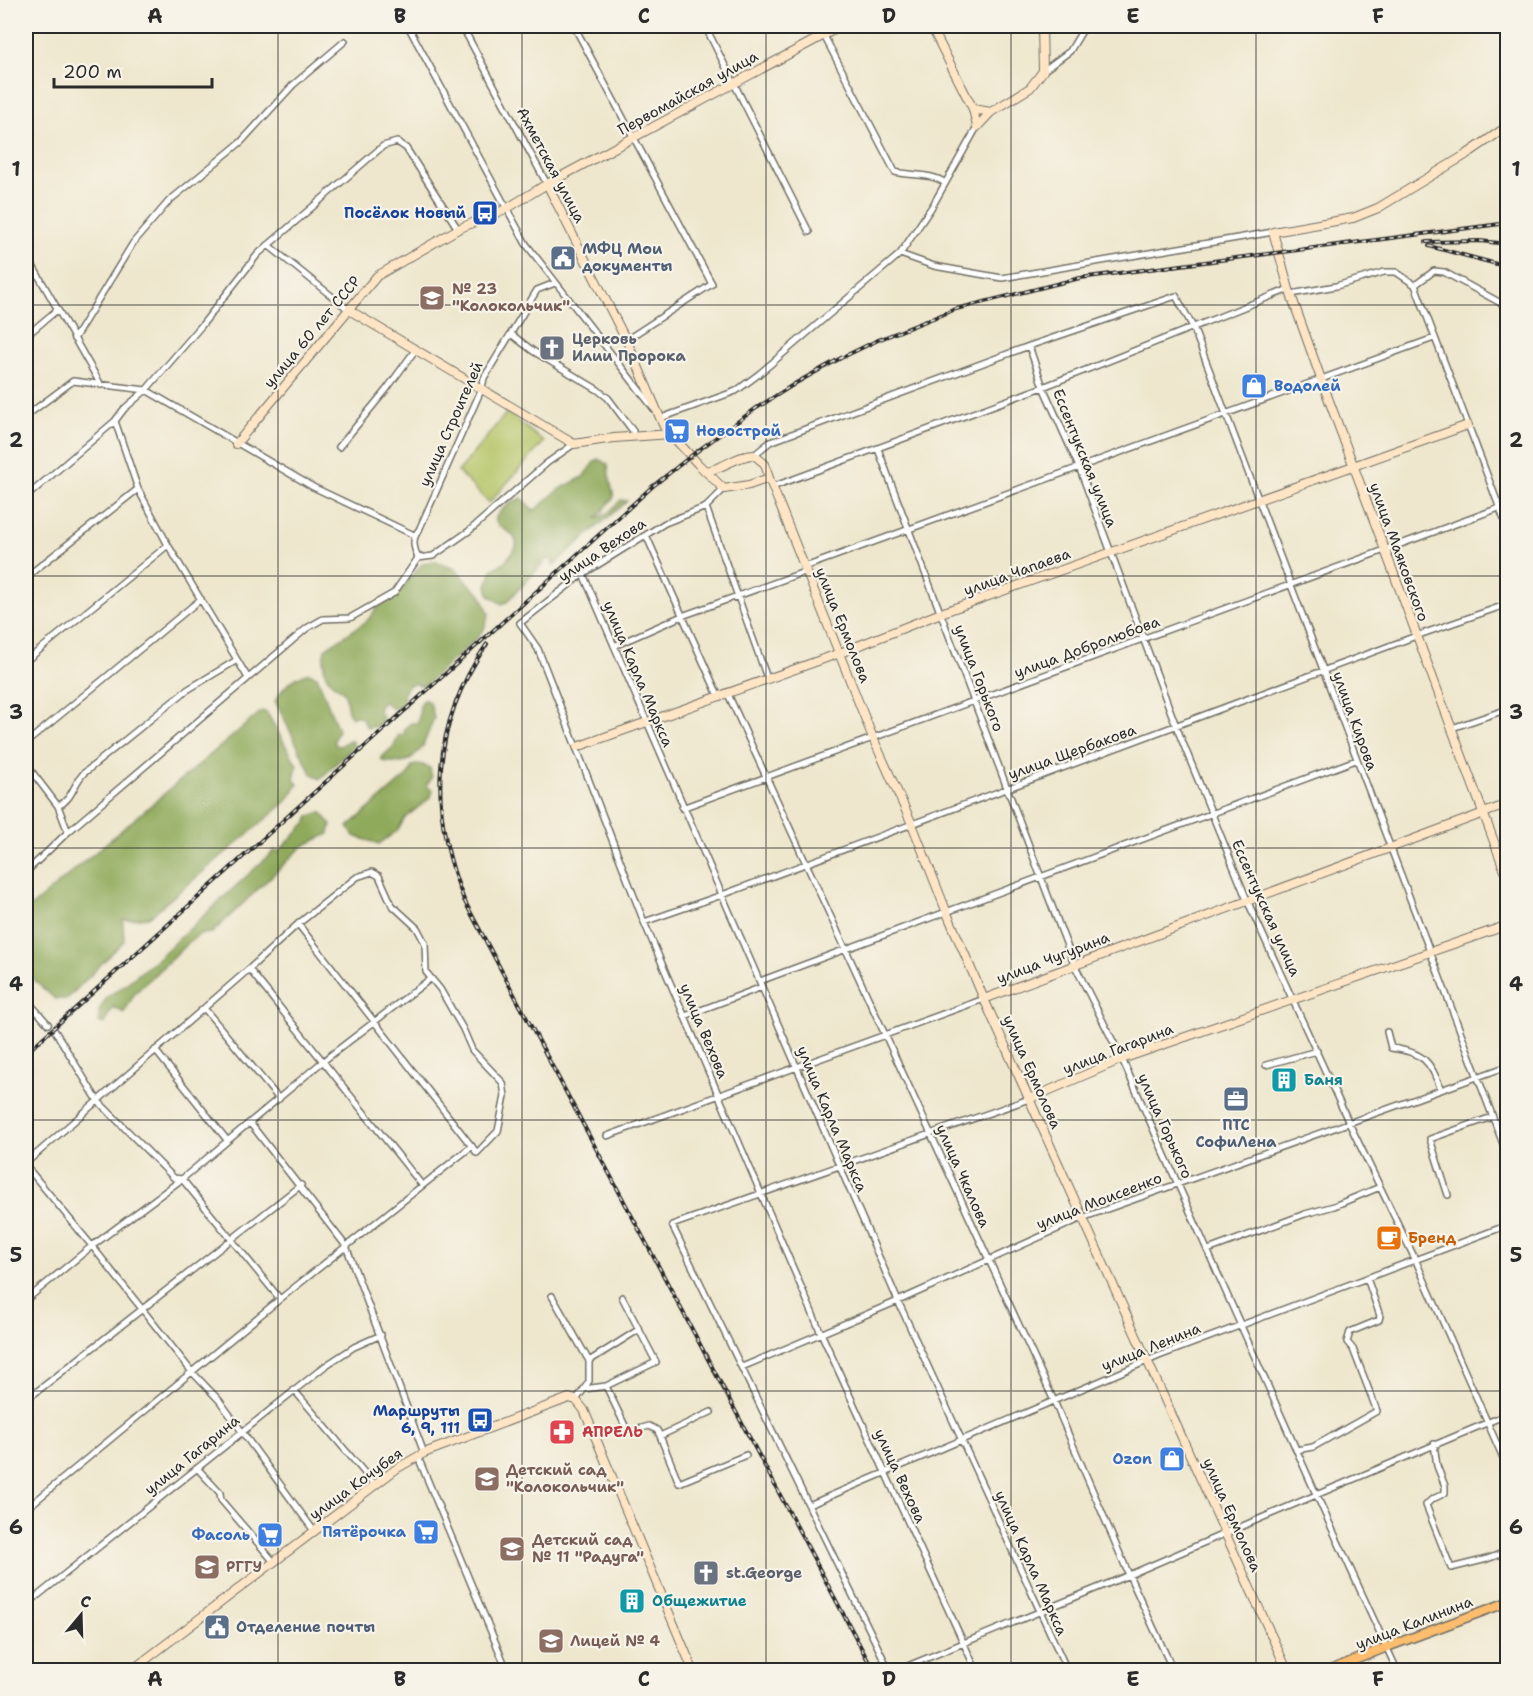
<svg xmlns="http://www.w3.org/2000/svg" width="1533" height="1696" viewBox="0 0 1533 1696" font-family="'Shantell Sans',sans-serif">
<rect width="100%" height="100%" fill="#f7f3e8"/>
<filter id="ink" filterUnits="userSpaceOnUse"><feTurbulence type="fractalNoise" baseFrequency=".0167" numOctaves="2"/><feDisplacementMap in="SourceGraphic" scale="12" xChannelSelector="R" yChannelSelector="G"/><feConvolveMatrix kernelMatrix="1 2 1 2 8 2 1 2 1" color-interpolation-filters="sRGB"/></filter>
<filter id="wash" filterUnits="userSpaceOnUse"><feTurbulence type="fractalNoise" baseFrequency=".008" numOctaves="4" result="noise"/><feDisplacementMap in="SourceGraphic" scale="24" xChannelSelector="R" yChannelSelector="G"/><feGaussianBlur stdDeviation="1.35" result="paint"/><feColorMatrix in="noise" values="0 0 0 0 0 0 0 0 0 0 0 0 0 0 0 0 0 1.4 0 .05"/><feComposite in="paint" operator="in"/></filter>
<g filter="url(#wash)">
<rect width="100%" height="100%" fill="#eee7cd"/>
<path fill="#b5c567" stroke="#707849" stroke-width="1.5" d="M507,412L544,442L489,503L458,472Z"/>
<path fill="#90aa5c" stroke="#5e6a44" stroke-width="1.5" d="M599,459L608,465L609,476L614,497L596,519L609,512L621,500L627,501L553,565L552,560L547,559L507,602L502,604L489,595L487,585L492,570L506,561L517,545C516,542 515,538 513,536C506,527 486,525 501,511C508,504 512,501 522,498L534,511L558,490L583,477L594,462Z
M435,561L456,569L466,581L481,595L489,613L484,629L477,638L424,686L413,683L408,686L403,695L405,706L393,709L384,702L380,705L378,710L383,718L378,726L367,728L362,718L357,716L352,717C345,711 348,702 345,694C341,687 336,687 331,682C322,673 323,660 325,649L367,621L377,608L396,595L422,564Z
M308,673L317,676L338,730L334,740L335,745L340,746L349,740L353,742V747L320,779L311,773L275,701C283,687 292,678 308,673Z
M424,699L430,703L434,718L422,748L409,760L402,763L382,761V757L394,746L398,736L405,734L404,729L411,723H418L420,705Z
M262,711L267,713L297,765L294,780L298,784L286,802L149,917L123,920L124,941L67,999H55L34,980L26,969V911Z
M420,764L430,768L432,778L427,784V787L433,790L431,797L405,818L398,830L379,844L354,836L348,827L409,774L412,766Z
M321,812L331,824L329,834L303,846L212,933L200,934L190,941L135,993L124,1013L114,1007L108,1015L105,1024L99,1022V1011L107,997L121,988L159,957L275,850L278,852L307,822L309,816Z"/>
</g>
<g filter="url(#ink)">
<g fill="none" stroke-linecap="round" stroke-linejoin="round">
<defs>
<path id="street" d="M408,26L526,244L654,409
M462,26L547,184
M574,26L712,284L626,340
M705,26L809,232
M819,26L895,172C911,176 932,173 945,183
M1043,71L1070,51L1085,26
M268,245L349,310
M26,254L101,385
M900,254L934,266L1002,278L1273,232
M1415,285L1434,271L1444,272L1508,307
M1291,294L1336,286L1384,272H1396L1415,285L1508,530
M511,334L533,351L598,390L608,398L633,431V436
M26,336L57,310
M74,339L133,243L169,201L241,142L293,85L345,41
M1029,346L1043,387L1079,467L1176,726L1247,900L1349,1123L1416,1261L1508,1469
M26,416L73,381L146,390L313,487L414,535
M661,418L736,391L759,374L900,254L933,205L977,127
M115,421L138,489L168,545L248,678
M339,447L386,390L416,349
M878,449L1074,964L1122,1059L1316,1494L1397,1670
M754,455L770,442L1029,346L1176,296L1193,327L1508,1157
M772,487L1043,387L1289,289
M724,489L706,507L665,523L583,574L520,623L538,649L644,922L821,1333L976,1670
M26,497L115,421L124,409L146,390L202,325L258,254L383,146L397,142L406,148L458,229
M706,507L767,678
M646,535L718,695
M418,558C414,548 411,539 419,530L482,388L484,378L537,290L555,283
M805,567L1434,338
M583,574L898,1301L1067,1670
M26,577L138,489
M614,646L682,616L807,571
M26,661L168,545
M727,692L1054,1401L1129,1575L1173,1670
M1452,728L1508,709
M26,743L201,599
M26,764L58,806L68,832
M58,806C73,799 73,784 84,773L187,690L237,660
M682,808L1499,508
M26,872L68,832L307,628L323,619L350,618L394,593L418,558L433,556L469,531L547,463L574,444
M644,922L722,895L1416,636L1508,604
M249,969L422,1185
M760,981L1356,760
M26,999L48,1024
M204,1008L279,1099
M685,1016L762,987
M55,1031L98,1101L174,1178L182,1179L280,1299
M1387,1032L1391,1048C1423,1052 1431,1061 1441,1090
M155,1050L227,1140
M1266,1065L1317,1051
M250,1123L346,1246L424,1453
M607,1136L984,999
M26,1163L249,969L298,924L357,877L372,872L379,876L392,905L417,928L425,943L426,972L440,989L463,1029L472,1050L503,1083L505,1096L498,1131L477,1153L298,924
M26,1166L92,1246L192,1372L219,1400L314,1531
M1448,1195L1430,1139L1492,1117
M1208,1250L1305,1214L1334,1206L1380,1187
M552,1296L589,1361V1381L584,1389
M26,1300L92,1246L182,1179L322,1062L430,979
M589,1361L638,1330
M742,1367L898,1301L1082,1218L1508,1066
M606,1386L628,1432L649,1426L657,1430L660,1436L711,1412
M294,1390L375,1485
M26,1400L301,1185
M576,1400L584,1389L606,1386L656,1362L622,1297
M660,1436L679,1483L746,1455
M1434,1444L1437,1466L1445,1486V1493L1431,1500L1426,1505L1451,1568L1487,1559L1508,1551
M1296,1450L1313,1447L1377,1411L1353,1349L1347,1342L1350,1332L1379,1320L1380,1316L1367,1278
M418,1457L507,1670
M197,1468L220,1493L221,1500L274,1562
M26,1494L33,1503
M809,1505L1159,1356L1508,1225
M26,1509L280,1299L472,1146
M26,1605L325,1366L354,1347L381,1335
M889,1670L672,1225L1029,1099
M898,1670L1129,1575L1226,1533L1508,1414"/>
<path id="secondary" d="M931,26L973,109L977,127
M973,109L991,112
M1508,126L1467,154L1378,208L1353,218L1273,232L1289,289L1321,379L1508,879
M977,127L991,112L1030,88L1043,71L1042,26
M547,184L631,350L664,427L698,464L724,489L749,485L769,478L765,464L754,455C736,455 722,470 705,471
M349,310L574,444L614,438L671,434
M236,444L377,276L458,229L506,209L547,184L841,26
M769,478L873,738L912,824L947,913L984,999L1287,1670
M577,747L840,653L941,613L1468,425
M984,999L1508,804
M1029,1099L1122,1059L1508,925
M132,1670L396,1469L424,1453L569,1398L576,1400L584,1410L693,1670"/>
<path id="primary" d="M1330,1670L1387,1647L1508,1602"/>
</defs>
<use href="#street" stroke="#6f6d64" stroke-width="8"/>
<use href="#secondary" stroke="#6f6d64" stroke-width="10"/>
<use href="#primary" stroke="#6f6d64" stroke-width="11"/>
<use href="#street" stroke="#fff" stroke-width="5"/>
<use href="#secondary" stroke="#fee5c5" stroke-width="8"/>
<use href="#primary" stroke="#fcbd6e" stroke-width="8"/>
<defs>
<path id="rail" d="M1426,242L1480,241L1508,244
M1429,246L1508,267
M487,644C431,725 428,810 464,900L873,1670
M26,1053L653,486L696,452L755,409L796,383L841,358L878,340L956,309L1080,278L1508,223"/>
</defs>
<use href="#rail" stroke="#2b2b2b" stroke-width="4"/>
<use href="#rail" stroke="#f7f3e8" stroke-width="1.5" stroke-dasharray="4.5" stroke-linecap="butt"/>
</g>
</g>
<path fill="none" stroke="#2b2b2b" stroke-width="1.5" stroke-opacity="0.55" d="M278,26V1670M522,26V1670M766,26V1670M1011,26V1670M1256,26V1670M26,305H1508M26,576H1508M26,848H1508M26,1120H1508M26,1391H1508"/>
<defs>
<symbol id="bus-square" viewBox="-11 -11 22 22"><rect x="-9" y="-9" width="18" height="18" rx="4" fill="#1a4fb4" stroke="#f7f3e8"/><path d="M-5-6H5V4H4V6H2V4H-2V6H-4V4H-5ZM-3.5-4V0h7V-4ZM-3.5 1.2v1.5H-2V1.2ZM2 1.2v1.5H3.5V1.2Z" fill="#fff"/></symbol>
<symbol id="civic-square" viewBox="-11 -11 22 22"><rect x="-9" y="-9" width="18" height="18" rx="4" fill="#5c6f8a" stroke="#f7f3e8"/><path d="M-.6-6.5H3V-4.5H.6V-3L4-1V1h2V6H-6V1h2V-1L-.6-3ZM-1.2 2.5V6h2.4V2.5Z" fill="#fff"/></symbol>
<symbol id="school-square" viewBox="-11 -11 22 22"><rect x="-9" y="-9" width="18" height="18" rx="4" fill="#8d6e63" stroke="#f7f3e8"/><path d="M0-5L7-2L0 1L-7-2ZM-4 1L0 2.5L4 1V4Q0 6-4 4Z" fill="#fff"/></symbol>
<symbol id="church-square" viewBox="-11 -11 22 22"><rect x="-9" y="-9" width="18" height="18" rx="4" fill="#6b7280" stroke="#f7f3e8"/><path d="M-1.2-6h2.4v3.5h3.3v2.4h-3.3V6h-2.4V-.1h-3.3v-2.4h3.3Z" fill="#fff"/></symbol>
<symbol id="shop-square" viewBox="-11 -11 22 22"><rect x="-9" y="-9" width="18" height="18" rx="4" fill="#3f7fe0" stroke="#f7f3e8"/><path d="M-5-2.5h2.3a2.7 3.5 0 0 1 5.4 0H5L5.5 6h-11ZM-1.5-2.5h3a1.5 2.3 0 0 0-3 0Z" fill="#fff"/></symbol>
<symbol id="supermarket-square" viewBox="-11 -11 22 22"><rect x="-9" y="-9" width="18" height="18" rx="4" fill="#3f7fe0" stroke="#f7f3e8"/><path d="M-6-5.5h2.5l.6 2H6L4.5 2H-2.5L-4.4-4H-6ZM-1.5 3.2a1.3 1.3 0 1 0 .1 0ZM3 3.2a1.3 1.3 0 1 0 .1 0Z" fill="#fff"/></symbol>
<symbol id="building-square" viewBox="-11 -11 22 22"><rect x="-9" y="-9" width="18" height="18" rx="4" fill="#0f9aa8" stroke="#f7f3e8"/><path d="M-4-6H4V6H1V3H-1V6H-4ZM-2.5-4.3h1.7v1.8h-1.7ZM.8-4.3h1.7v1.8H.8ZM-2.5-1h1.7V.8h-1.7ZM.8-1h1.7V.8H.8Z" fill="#fff"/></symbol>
<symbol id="office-square" viewBox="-11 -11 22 22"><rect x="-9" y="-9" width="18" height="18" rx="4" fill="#5c6f8a" stroke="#f7f3e8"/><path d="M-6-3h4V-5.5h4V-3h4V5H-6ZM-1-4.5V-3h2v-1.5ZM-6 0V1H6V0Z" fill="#fff"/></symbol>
<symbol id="cafe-square" viewBox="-11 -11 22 22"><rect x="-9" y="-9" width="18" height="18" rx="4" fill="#e8710a" stroke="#f7f3e8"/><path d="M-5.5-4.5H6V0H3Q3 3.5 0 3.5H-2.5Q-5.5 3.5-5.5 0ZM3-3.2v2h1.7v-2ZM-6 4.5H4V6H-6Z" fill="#fff"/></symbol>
<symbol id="pharmacy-square" viewBox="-11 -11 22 22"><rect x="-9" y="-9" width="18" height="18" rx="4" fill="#e0444e" stroke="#f7f3e8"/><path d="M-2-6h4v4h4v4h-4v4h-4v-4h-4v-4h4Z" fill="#fff"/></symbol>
<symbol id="university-square" viewBox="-11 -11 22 22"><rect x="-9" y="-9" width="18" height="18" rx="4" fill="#8d6e63" stroke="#f7f3e8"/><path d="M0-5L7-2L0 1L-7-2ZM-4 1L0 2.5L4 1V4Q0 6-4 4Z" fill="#fff"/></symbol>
</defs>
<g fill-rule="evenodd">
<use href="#bus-square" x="470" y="198" width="30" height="30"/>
<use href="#civic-square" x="548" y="243" width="30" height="30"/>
<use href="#school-square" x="417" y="283" width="30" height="30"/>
<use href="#church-square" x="537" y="333" width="30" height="30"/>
<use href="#shop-square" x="1239" y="371" width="30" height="30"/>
<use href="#supermarket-square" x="662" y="416" width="30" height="30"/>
<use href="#building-square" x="1269" y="1065" width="30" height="30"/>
<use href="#office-square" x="1221" y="1084" width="30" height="30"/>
<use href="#cafe-square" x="1374" y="1223" width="30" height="30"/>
<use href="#bus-square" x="465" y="1405" width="30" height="30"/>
<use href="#pharmacy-square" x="547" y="1417" width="30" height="30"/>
<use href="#shop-square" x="1157" y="1444" width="30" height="30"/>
<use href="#school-square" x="472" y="1464" width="30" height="30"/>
<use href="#supermarket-square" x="411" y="1517" width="30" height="30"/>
<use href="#supermarket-square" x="255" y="1520" width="30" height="30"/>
<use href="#school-square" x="497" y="1534" width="30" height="30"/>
<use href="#university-square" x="192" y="1552" width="30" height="30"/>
<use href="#church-square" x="691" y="1558" width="30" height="30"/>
<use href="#building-square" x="617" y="1586" width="30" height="30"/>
<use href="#civic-square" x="202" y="1612" width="30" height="30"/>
<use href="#school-square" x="536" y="1626" width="30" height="30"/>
</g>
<g text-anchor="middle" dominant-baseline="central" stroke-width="4.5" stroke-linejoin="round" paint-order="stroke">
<g font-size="15" fill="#2b2b2b" stroke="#f7f3e8">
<text transform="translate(688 93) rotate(-29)">Первомайская улица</text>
<text transform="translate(551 165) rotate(62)">Ахметская улица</text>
<text transform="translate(312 332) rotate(-50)">улица 60 лет СССР</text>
<text transform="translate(451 424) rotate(-66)">улица Строителей</text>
<text transform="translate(1085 458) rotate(68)">Ессентукская улица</text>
<text transform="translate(602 550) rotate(-34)">улица Вехова</text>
<text transform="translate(1399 552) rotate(70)">улица Маяковского</text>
<text transform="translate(1017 572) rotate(-20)">улица Чапаева</text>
<text transform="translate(843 625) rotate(68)">улица Ермолова</text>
<text transform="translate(1087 647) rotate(-20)">улица Добролюбова</text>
<text transform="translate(638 674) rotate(67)">улица Карла Маркса</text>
<text transform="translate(979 678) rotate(69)">улица Горького</text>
<text transform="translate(1355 721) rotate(70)">улица Кирова</text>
<text transform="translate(1072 752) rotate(-20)">улица Щербакова</text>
<text transform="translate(1266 908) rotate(66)">Ессентукская улица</text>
<text transform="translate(1053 958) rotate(-21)">улица Чугурина</text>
<text transform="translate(704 1031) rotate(67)">улица Вехова</text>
<text transform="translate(1118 1049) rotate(-21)">улица Гагарина</text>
<text transform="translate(1032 1072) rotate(66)">улица Ермолова</text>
<text transform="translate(832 1119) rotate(67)">улица Карла Маркса</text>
<text transform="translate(1165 1126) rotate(66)">улица Горького</text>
<text transform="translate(963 1176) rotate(66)">улица Чкалова</text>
<text transform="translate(1099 1201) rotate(-21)">улица Моисеенко</text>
<text transform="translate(1151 1347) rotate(-22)">улица Ленина</text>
<text transform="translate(192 1455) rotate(-39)">улица Гагарина</text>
<text transform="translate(900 1476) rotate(65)">улица Вехова</text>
<text transform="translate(356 1484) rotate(-36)">улица Кочубея</text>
<text transform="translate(1232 1515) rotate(66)">улица Ермолова</text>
<text transform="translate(1031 1563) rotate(66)">улица Карла Маркса</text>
<text transform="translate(1414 1623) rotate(-21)">улица Калинина</text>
</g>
<g font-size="15" font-weight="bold" fill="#164399" stroke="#f7f3e8" text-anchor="end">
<text x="466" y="213">Посёлок Новый</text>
<text x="460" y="1411">Маршруты<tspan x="460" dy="17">6, 9, 111</tspan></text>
</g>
<g font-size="15" font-weight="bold" fill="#4e5e75" stroke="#f7f3e8" text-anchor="start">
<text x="582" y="249">МФЦ Мои<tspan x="582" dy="17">документы</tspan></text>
<text x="1236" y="1125" text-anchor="middle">ПТС<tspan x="1236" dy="17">СофиЛена</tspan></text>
<text x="236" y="1627">Отделение почты</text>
</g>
<g font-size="15" font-weight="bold" fill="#785e54" stroke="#f7f3e8" text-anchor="start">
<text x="452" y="289">№ 23<tspan x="452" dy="17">"Колокольчик"</tspan></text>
<text x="506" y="1470">Детский сад<tspan x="506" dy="17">"Колокольчик"</tspan></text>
<text x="532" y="1540">Детский сад<tspan x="532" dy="17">№ 11 "Радуга"</tspan></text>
<text x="226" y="1567">РГГУ</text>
<text x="570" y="1641">Лицей № 4</text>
</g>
<g font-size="15" font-weight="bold" fill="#5b616d" stroke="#f7f3e8" text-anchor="start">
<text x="572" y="339">Церковь<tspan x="572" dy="17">Илии Пророка</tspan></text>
<text x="726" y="1573">st.George</text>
</g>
<g font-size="15" font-weight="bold" fill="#366cbe" stroke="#f7f3e8" text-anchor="end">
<text x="1274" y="386" text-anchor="start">Водолей</text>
<text x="696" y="431" text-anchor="start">Новострой</text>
<text x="1152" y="1459">Ozon</text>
<text x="406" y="1532">Пятёрочка</text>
<text x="250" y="1535">Фасоль</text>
</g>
<g font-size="15" font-weight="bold" fill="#0d838f" stroke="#f7f3e8" text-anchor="start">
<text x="1304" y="1080">Баня</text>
<text x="652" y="1601">Общежитие</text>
</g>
<g font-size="15" font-weight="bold" fill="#c56008" stroke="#f7f3e8" text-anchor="start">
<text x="1408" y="1238">Бренд</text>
</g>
<g font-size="15" font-weight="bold" fill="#be3a42" stroke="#f7f3e8" text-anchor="start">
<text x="582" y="1432">АПРЕЛЬ</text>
</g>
</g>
<rect width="1533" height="1696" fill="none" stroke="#f7f3e8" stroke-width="66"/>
<g transform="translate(81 1615) rotate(19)" stroke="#f7f3e8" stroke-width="4.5" paint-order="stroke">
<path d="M0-4.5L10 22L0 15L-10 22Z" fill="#2b2b2b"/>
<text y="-9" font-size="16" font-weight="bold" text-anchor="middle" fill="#2b2b2b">С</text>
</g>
<path d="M54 78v9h158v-9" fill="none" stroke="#2b2b2b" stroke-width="3"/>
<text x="63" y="78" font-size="18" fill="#2b2b2b" stroke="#f7f3e8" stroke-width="4.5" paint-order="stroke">200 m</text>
<rect x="33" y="33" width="1467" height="1630" fill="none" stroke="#2b2b2b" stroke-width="2"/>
<g font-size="20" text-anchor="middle" font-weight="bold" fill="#2b2b2b">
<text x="155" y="23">A</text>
<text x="400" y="23">B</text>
<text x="644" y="23">C</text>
<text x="889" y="23">D</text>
<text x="1133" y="23">E</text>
<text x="1378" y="23">F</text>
<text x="16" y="176">1</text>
<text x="1516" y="176">1</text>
<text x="16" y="447">2</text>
<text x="1516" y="447">2</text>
<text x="16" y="719">3</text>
<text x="1516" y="719">3</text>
<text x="16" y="991">4</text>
<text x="1516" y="991">4</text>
<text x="16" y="1262">5</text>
<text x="1516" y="1262">5</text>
<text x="16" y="1534">6</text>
<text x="1516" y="1534">6</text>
<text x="155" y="1686">A</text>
<text x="400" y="1686">B</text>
<text x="644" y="1686">C</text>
<text x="889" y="1686">D</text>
<text x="1133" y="1686">E</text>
<text x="1378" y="1686">F</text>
</g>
</svg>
